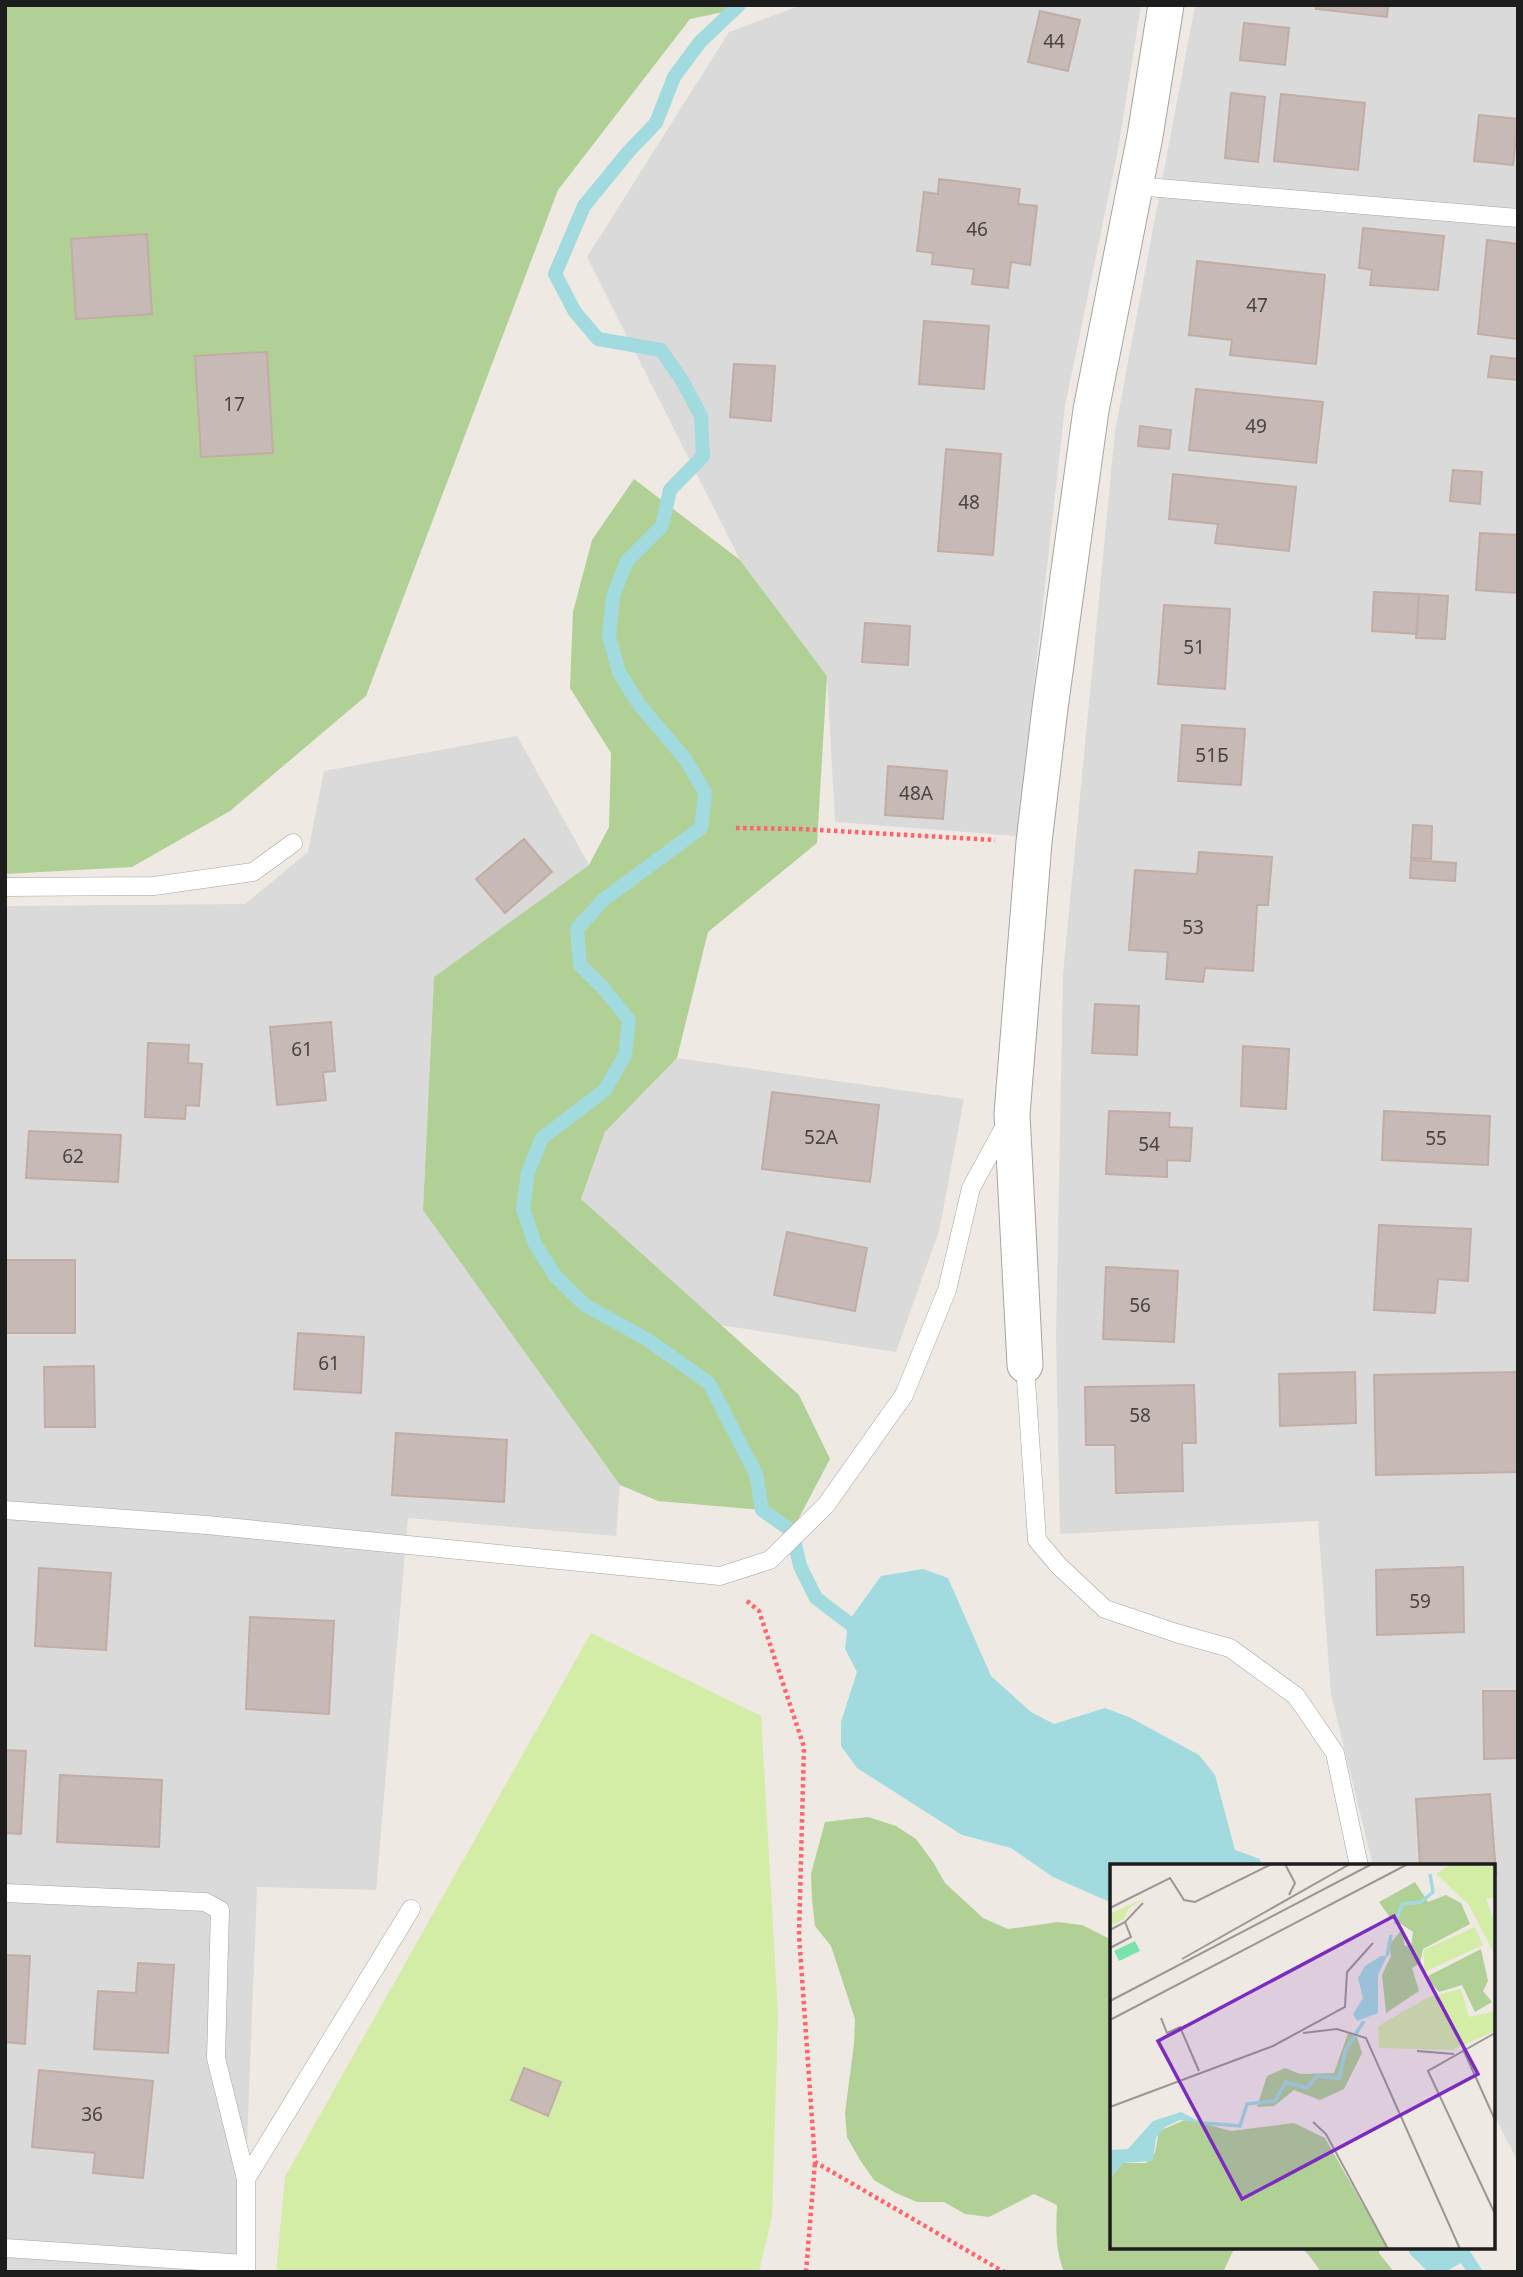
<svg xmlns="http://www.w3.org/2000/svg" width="1523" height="2277" viewBox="0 0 1523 2277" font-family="'Noto Sans',sans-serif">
<rect width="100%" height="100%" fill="#efe9e3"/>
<path fill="#dbdada" d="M801,5H1141L1118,150L1065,406L1017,836L835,822L827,676L740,560L587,257L729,32Z
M1195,5H1518V2162L1493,2113V1866H1373L1331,1694L1318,1521L1060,1534L1056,1337L1063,974L1115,431Z
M517,736L589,865L434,977L423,1209L620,1485L616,1536L408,1518L376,1890L257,1887L242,2272H5V906L245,904L308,852L324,771Z
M677,1058L964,1099L939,1231L896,1352L720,1325L581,1199L605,1132Z"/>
<path fill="#d3eca6" d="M591,1633L761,1716L778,2015L772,2217L759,2272H276L285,2177Z"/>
<path fill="#b0d095" d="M5,5H737L733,10L690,19L558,190L366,696L230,811L132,867L5,874Z
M634,479L740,560L827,676L817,843L708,932L677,1058L605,1132L581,1199L799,1395L830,1459L792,1531L762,1510L658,1501L620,1485L423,1210L434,977L589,865L609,827L611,753L570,688L573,612L592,540Z
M868,1817L896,1826L916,1839L933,1862L945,1883L983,1918L1008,1929L1058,1922L1082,1925L1112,1940V2247H1235L1223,2272H1064C1055,2249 1056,2229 1057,2205L1034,2194L989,2217L965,2214L944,2202H917L896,2193L874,2180L860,2160L847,2137L845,2113L854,2044L855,2019L831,1946L815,1926L812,1899L811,1874L825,1822Z
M1300,2247H1379V2253L1394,2272H1321L1308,2254Z"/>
<path fill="#a1dbdf" d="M923,1569L948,1578L991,1676L1031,1712L1054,1724L1105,1708L1131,1718L1199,1755L1215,1775L1235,1850L1260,1859L1262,1866H1112V1903L1053,1877L1011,1848L962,1835L857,1768L841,1746V1722L857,1672L845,1649L848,1622L881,1576Z
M1409,2247H1463L1466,2260L1445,2272H1428L1409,2253Z"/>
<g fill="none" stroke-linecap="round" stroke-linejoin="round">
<path stroke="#a1dbdf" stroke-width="14" d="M739,5L700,42L674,77L656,123L629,151L584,206L555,274L575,312L598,339L661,350L683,382L701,416L703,456L670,490L662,526L627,561L613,596L609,637L619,672L638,703L686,760L705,793L701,828L603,900L577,929L580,965L605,990L629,1020L625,1055L605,1090L542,1138L528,1172L523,1209L535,1244L556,1277L585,1305L648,1340L709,1383L756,1474L762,1510L792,1531L800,1566L816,1598L862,1633
M1459,2247L1475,2272"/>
</g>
<path fill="#c7bab6" stroke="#c1ada4" stroke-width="2" d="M1317,5H1388L1387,17L1316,9Z
M1040,11L1080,20L1068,71L1028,62Z
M1244,23L1289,28L1285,65L1240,60Z
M1231,93L1265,97L1258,162L1225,158Z
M1281,94L1365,103L1358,170L1274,161Z
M1479,115L1518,119L1513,165L1474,161Z
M939,179L1020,189L1018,204L1037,206L1030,265L1011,262L1008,288L972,284L974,269L932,264L933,253L917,251L924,192L938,194Z
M1363,228L1444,236L1438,290L1370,285L1372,270L1359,268Z
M147,234L152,314L76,319L71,239Z
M1487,240L1518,244V339L1478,334Z
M1197,261L1325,275L1316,364L1230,355L1232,340L1189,335Z
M924,321L989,326L984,389L919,384Z
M267,352L273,453L201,457L195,356Z
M1491,356L1518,359V380L1488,377Z
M734,364L775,366L771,421L730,417Z
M1196,389L1323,402L1316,463L1189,450Z
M1140,426L1171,430L1169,449L1138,446Z
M946,449L1001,454L993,555L938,551Z
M1453,470L1482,472L1480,504L1450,501Z
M1173,474L1296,487L1289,551L1215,543L1218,524L1169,519Z
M1480,533L1518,535V593L1476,590Z
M1374,592L1419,594L1417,634L1372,631Z
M1419,594L1448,596L1445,639L1416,638Z
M1164,605L1230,609L1225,689L1158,684Z
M865,623L910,626L908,665L862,662Z
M1182,725L1245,729L1241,785L1178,781Z
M888,766L947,771L943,819L885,815Z
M1413,825L1432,826L1431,859L1411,858Z
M524,839L552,872L505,913L476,879Z
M1199,852L1272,857L1268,905H1257L1253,971L1205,968L1203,982L1166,979L1168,952L1129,950L1135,870L1197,874Z
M1411,860L1456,863L1455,881L1410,878Z
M1095,1004L1139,1006L1137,1055L1092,1053Z
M331,1022L335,1071L323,1072L326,1100L277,1105L270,1027Z
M148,1043L189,1045L188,1063L202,1064L199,1106L186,1105L185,1119L145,1117Z
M1243,1046L1289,1049L1286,1109L1241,1106Z
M772,1092L879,1105L870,1182L762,1169Z
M1109,1111L1170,1113L1169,1127L1192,1128L1190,1161L1167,1160V1177L1106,1174Z
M1384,1111L1490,1116L1488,1165L1382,1160Z
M29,1131L121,1135L118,1182L26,1178Z
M1379,1225L1471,1229L1468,1281L1438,1279L1435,1313L1374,1310Z
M787,1232L867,1248L855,1311L774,1295Z
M5,1260H75V1333H5Z
M1106,1267L1178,1271L1174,1342L1103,1339Z
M298,1333L364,1337L361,1393L294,1389Z
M94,1366L95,1427H45L44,1367Z
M1355,1372L1356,1423L1280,1426L1279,1374Z
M1517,1372L1518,1472L1376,1475L1374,1375Z
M1194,1385L1196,1443H1182L1183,1491L1116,1493L1115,1445H1086L1085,1387Z
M396,1433L507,1440L504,1502L392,1495Z
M1463,1567L1464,1632L1377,1635L1376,1570Z
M39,1568L111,1573L106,1650L35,1646Z
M250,1617L334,1621L329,1714L246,1709Z
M1483,1691H1518V1758L1484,1759Z
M5,1750L26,1751L21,1834L5,1833Z
M60,1775L162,1780L159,1847L57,1842Z
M1490,1794L1496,1874H1493V1866H1420L1416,1799Z
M5,1955L30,1956L25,2044L5,2042Z
M138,1963L174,1965L168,2053L94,2049L98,1991L136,1993Z
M524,2068L561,2082L548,2116L511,2100Z
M39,2070L153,2081L143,2178L93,2173L95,2153L32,2147Z"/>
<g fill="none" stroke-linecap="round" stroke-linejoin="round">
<defs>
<path id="service" d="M1135,186L1518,218
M5,887L154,886L253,872L293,843
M1025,1365L1037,1540L1059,1566L1105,1609L1176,1633L1230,1648L1296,1696L1335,1753L1359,1866
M5,1510L207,1525L720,1576L770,1560L826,1505L904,1395L947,1290L971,1188L1007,1122
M5,1893L205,1902L220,1910L216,2058L246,2179V2272
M246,2179L411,1909
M5,2248L246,2264"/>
<path id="minor" d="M1025,1365L1012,1114L1034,842L1050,708L1091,410L1145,136L1166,5"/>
</defs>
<use href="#service" stroke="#a4a4a4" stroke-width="19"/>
<use href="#minor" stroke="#a4a4a4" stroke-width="37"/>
<path stroke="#ff646c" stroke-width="4.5" stroke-dasharray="3.5 3.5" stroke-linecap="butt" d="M736,828L801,829L995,840
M747,1601L759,1611L804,1747L799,1935L815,2162L1004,2272
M806,2272L815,2162"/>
<use href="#service" stroke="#fff" stroke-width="18"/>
<use href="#minor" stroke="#fff" stroke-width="35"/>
</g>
<g text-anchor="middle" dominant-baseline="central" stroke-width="7" stroke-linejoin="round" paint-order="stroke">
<g font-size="19" fill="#484443">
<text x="1054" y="41">44</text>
<text x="977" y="229">46</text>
<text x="1257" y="305">47</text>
<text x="234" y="404">17</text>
<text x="1256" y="426">49</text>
<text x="969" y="502">48</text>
<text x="1194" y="647">51</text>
<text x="1212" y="755">51Б</text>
<text x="916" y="793">48А</text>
<text x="1193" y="927">53</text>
<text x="302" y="1049">61</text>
<text x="821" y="1137">52А</text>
<text x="1436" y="1138">55</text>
<text x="1149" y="1144">54</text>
<text x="73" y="1156">62</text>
<text x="1140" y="1305">56</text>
<text x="329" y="1363">61</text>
<text x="1140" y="1415">58</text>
<text x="1420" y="1601">59</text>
<text x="92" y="2114">36</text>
</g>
</g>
<g transform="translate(1110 1864)">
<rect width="385" height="385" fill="#efe9e3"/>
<path d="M341,0L385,2V33L376,35L383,54L385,91L359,41L326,10ZM37,33L19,44L14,55L0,62V50ZM365,63L373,81L314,108V86ZM351,125L359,153L385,147V167L342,186L269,184L268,162L319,133Z" fill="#d3eca6"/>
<path d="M305,18L318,38L336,31L351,39L360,60L313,85L310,99L302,104L309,127L276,149L272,111L281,92L279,81L293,64L294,81L301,83L303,68L279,52L269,38ZM371,85L378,117L373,127L382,138L365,148L352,121L329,128L316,113ZM238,169L247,173L252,189L234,225L210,236L184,226L164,242L147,243L157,212L175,204L190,210L224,209ZM77,255L121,267L184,259L215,274L278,385H0V314L13,299H36L45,289L49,267Z" fill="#b0d095"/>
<path d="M25,77L30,87L9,97L4,87Z" fill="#7ce2ab"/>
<path d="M271,92H277L268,111V149L247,157L243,150L253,134L248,114L255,102ZM71,248L93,259L70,256L55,263L46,274L43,297L13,299L0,314V286L18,285L43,257Z" fill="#a1dbdf"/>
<path fill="none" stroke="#a1dbdf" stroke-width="3.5" d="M285,60L292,40L311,38L323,28L320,10M277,92L281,71M94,259L130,262L137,240L165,237L176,218L197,224L207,212L229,214L236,185L254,157"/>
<path fill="none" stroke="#9b9794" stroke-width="2" d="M175,0L185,19L179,31M0,44L60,14L74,36L85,38L162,0M0,66L15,58L33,39M0,84L21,73L15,58M72,95L240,0M0,137L262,0M51,154L57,169L70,163L89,207M0,156L298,0M193,169L227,165L256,174L350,385M385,169L318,207L385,350M353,185L385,256M307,187L344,190M0,243L163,182L235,143L237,108L263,79M203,258L216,270L278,385"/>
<path fill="#7b2cbf" fill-opacity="0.15" stroke="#7b2cbf" stroke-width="3.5" d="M284,52L368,210L132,335L48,177Z"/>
<rect width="385" height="385" fill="none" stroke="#1d1d1d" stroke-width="3.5"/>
</g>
<rect width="1523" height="2277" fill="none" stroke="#1d1d1d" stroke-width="14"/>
</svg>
